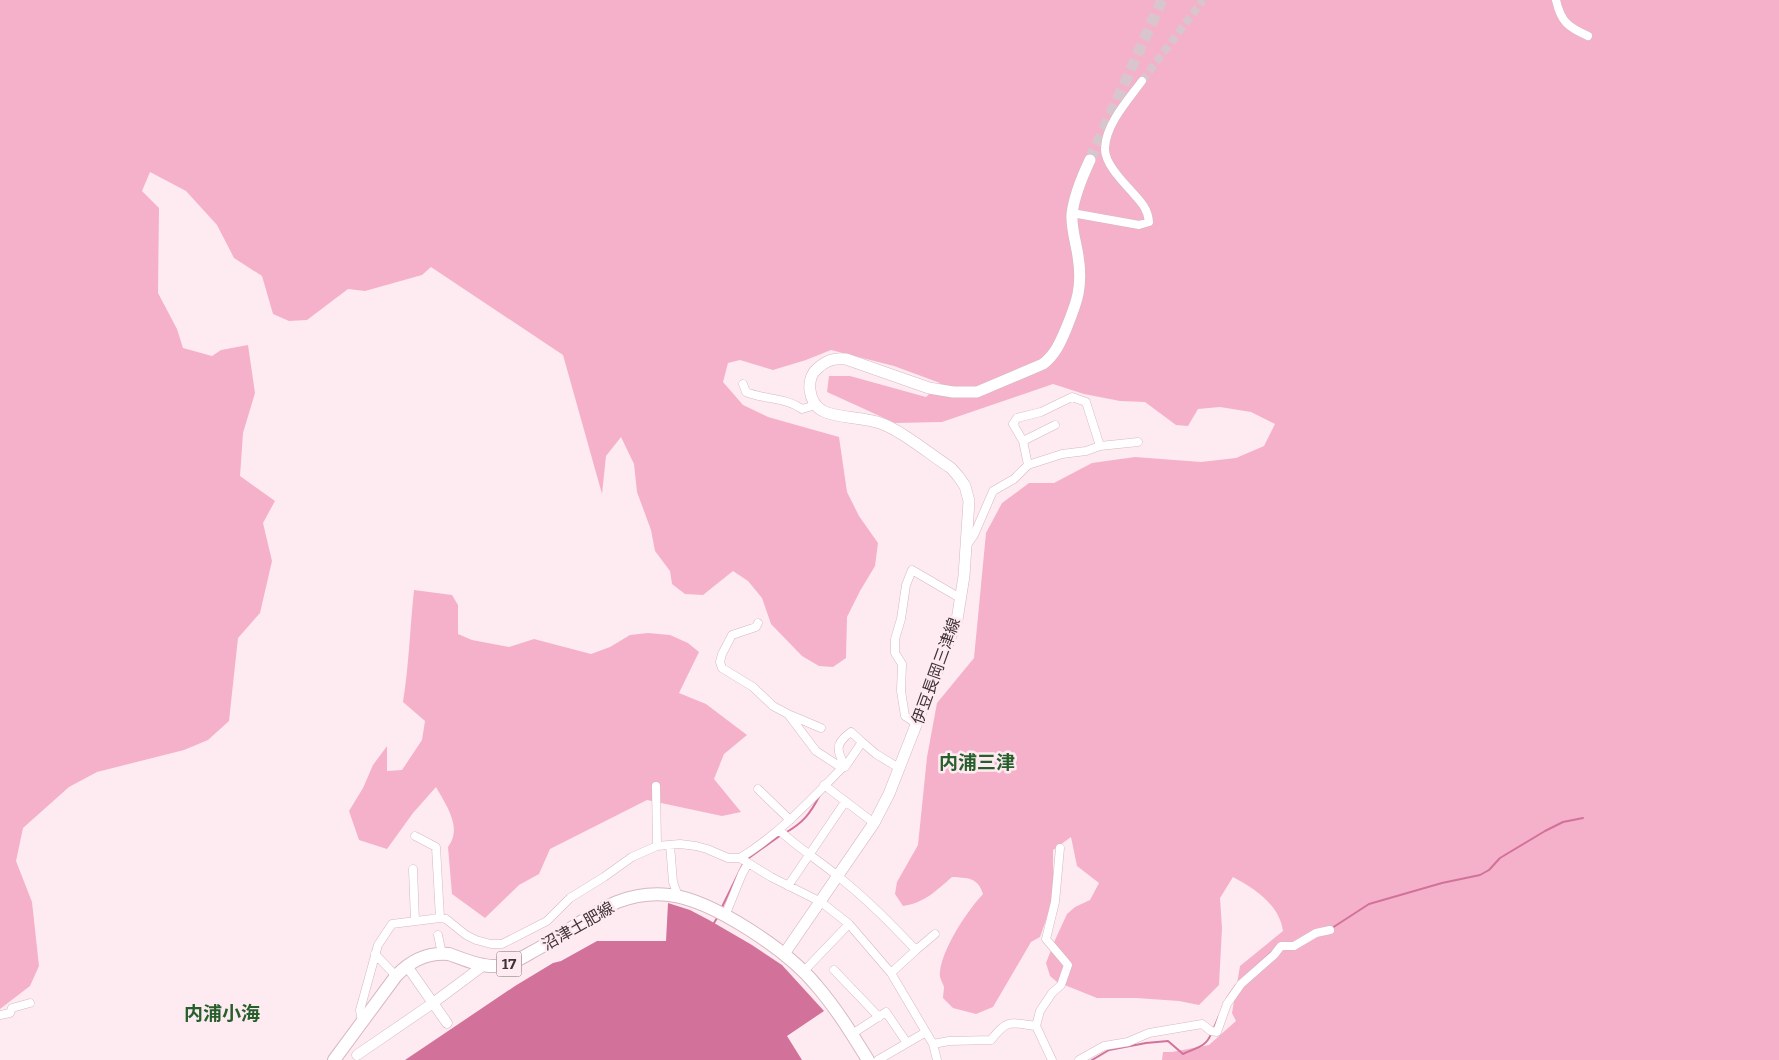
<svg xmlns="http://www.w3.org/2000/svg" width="1779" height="1060" viewBox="0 0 1779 1060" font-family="Bitter,'Noto Sans JP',serif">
<rect width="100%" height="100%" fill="#feebf1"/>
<path fill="#f5b1ca" d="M0,0H1779V1060H1162L1163,1052H1172L1209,1045L1236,1021L1232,1013L1240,966L1283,931C1279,904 1255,889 1233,877L1220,898L1222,928L1219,985L1199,1005L1179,1001L1136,998H1097L1057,982L1050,976L1046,963L1055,940L1067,914L1075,907L1090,900L1099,883L1077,866L1071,837L1053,850V900L1040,937L1031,942L993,1007L976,1014L953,1008L943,998C943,995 944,990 944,987C942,981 939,978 940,972C942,949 967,911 983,894C978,877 967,878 952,877C936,891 924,903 903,906L895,894L897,882L918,845L927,757L937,703L974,658L986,533L1002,503L1029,483H1054L1092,463L1135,457L1201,462L1236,458L1264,446L1275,424L1251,412L1220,407L1198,409L1188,426L1176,425L1145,402L1120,401L1084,394L1053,384L942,422L895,423L827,392L829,376H850L926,397L940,383L894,366L831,350L806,360L773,370L740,360L728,363L723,382L743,405L768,417L839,437L847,492L859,516L878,543L875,566L860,591L847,617L846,658L833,667L819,666L802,656L771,624L762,598L748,581L733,571L703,595L685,594L672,584L670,571L655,551L651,530L637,492L634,464L621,437L606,456L602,494L563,355L431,267L422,275L365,291L348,289L307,320L289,321L273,314L262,276L234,258L217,225L186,191L150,172L142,191L159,208L158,293L177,329L183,348L212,356L221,350L248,345L255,393L243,433L240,476L275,501L263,523L272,561L260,613L238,638L229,721L208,740L184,750L97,772L69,787L23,828L16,861L32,902L39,966L30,986L0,1009Z
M414,590L452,595L458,605V634L472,640L509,647L534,639L591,654L610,647L630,635L648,633L670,635L688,643L699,652L679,693L706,704L747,735L724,754L714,779L741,812L722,816L647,800L550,849L539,874L519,885L485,918L452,894L448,847C463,828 446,805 436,787L413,813L387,849L359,840L349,811L363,788L373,765L387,746V771L402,770L422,740L425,721L403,702C409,664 410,627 414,590Z"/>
<path fill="#d2729a" d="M668,903L690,910L709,920L752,945L782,965L824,1011L787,1036L802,1060H405L515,986L553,963L561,961L597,941H666Z"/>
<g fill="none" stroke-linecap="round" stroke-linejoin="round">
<path stroke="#d2729a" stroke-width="2" d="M785,833C803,823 810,814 820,795
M746,860L781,835
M721,909L743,864
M714,923L717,918
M1332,928L1369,904L1442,883L1480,875L1489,870L1500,858L1545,831L1563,822L1583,818
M1297,948L1305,943
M1252,970L1273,951
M1227,998L1236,985
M1213,1030L1219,1016
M1092,1060L1109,1050L1146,1043L1168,1041L1183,1054C1196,1048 1206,1047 1211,1034"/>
<path stroke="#d8c6cc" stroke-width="8" stroke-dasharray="8 4" stroke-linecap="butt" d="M1142,81L1203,0"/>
<path stroke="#d8c6cc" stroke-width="11" stroke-dasharray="11 5.5" stroke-linecap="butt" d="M1090,160L1162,0"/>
<defs>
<path id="minor" d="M1556,0C1561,22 1568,27 1588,36
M1072,213L1139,225L1149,222C1148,209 1141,202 1133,193C1123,182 1104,163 1105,148C1106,124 1128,100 1142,81
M743,384L746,392C765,400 785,397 802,409L809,407L815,404
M1023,441L1055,425
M1028,465L1023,441L1013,424L1017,418L1041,412L1072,397L1086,402L1100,446
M967,545L974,535L993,491L1014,479L1028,465L1062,454L1086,451L1100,446L1138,442
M758,623L756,627L732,635L722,654L720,662L722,668L753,687L773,706L788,714L816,751L842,768
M790,715L821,728
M917,724L905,716L901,691L902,664L895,653V639L901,619L906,585L912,570L960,598
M845,767C837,750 834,744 851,732L862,742
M824,785L874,823
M656,786L657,846
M758,789L790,820
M779,830C798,848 820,861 840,878C868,900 892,925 916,950L891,973
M415,836L436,847L440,918
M670,845L673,882L678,896
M740,858C779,834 810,801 842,768L845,767L862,742L876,754L899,768
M413,869L415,921
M788,886L845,802
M725,916L742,874L748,863
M438,935L442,954
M916,950L935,934
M375,954L396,976
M834,970L879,1017
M804,971L849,924
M0,1015L10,1013L12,1008L30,1003
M362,1022L360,1010L378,945L392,924L440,918L446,919L466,935L476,940L491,944H502L547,921L570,898L604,877L632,857L657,846L680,844L696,846L707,849L728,858H740L771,877L821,902L849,924L891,973L933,1044L937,1060
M1036,1026L1052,1060
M852,1034L886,1012L907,1043
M933,1044L949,1041L991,1040C1008,1018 1010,1023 1036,1026L1040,1011L1052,993L1061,985L1068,965L1046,939L1055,902L1060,848
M878,1060L926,1032
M1079,1060L1104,1046L1128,1042L1149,1033L1202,1024L1211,1031L1217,1032L1227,1004L1241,984L1274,955L1281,946H1294L1316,933L1330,930"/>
<path id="tertiary" d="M407,966L447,1023
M357,1055L433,1003L484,965"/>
<path id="secondary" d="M784,954L874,823L889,794L957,620L964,576L969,501L965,486L958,476L951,468C931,455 901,430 880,423C863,417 837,418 823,411C808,403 805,378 818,368C827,360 834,358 846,359L929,388L953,392H977L1043,364C1055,355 1060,343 1066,329C1077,302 1083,287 1078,256C1076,242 1071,228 1072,214C1074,196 1082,177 1090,160"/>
<path id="primary" d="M334,1060L396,976C410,961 428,952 449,954C463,959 478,966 493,966C507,967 520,959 532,952C561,937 587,915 617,902C633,896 652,893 669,895C713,900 788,951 816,985C836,1008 852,1034 868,1060"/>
</defs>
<use href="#minor" stroke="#d6b8c2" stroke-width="9"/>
<use href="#tertiary" stroke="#d6b8c2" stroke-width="11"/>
<use href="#secondary" stroke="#d6b8c2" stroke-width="12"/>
<use href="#primary" stroke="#d6b8c2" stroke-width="14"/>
<use href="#minor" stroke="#fff" stroke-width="8"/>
<use href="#tertiary" stroke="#fff" stroke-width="10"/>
<use href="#secondary" stroke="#fff" stroke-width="11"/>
<use href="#primary" stroke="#fff" stroke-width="12"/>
</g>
<g text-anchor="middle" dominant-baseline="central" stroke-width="5" stroke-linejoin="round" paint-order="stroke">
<rect fill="#feebf1" stroke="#786a6f" stroke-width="1" x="496.5" y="951.5" width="25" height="25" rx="4"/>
<g font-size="15" font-weight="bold" fill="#3f3337">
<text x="509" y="964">17</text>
</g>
<g font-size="16" fill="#3f3337" stroke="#feebf1">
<text transform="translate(936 671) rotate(-70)">伊豆長岡三津線</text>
<text transform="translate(578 926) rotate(-30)">沼津土肥線</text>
</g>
<g font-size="19" font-weight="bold" fill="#275f2c" stroke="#feebf1">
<text x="977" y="762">内浦三津</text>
<text x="222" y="1013">内浦小海</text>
</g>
</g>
</svg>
